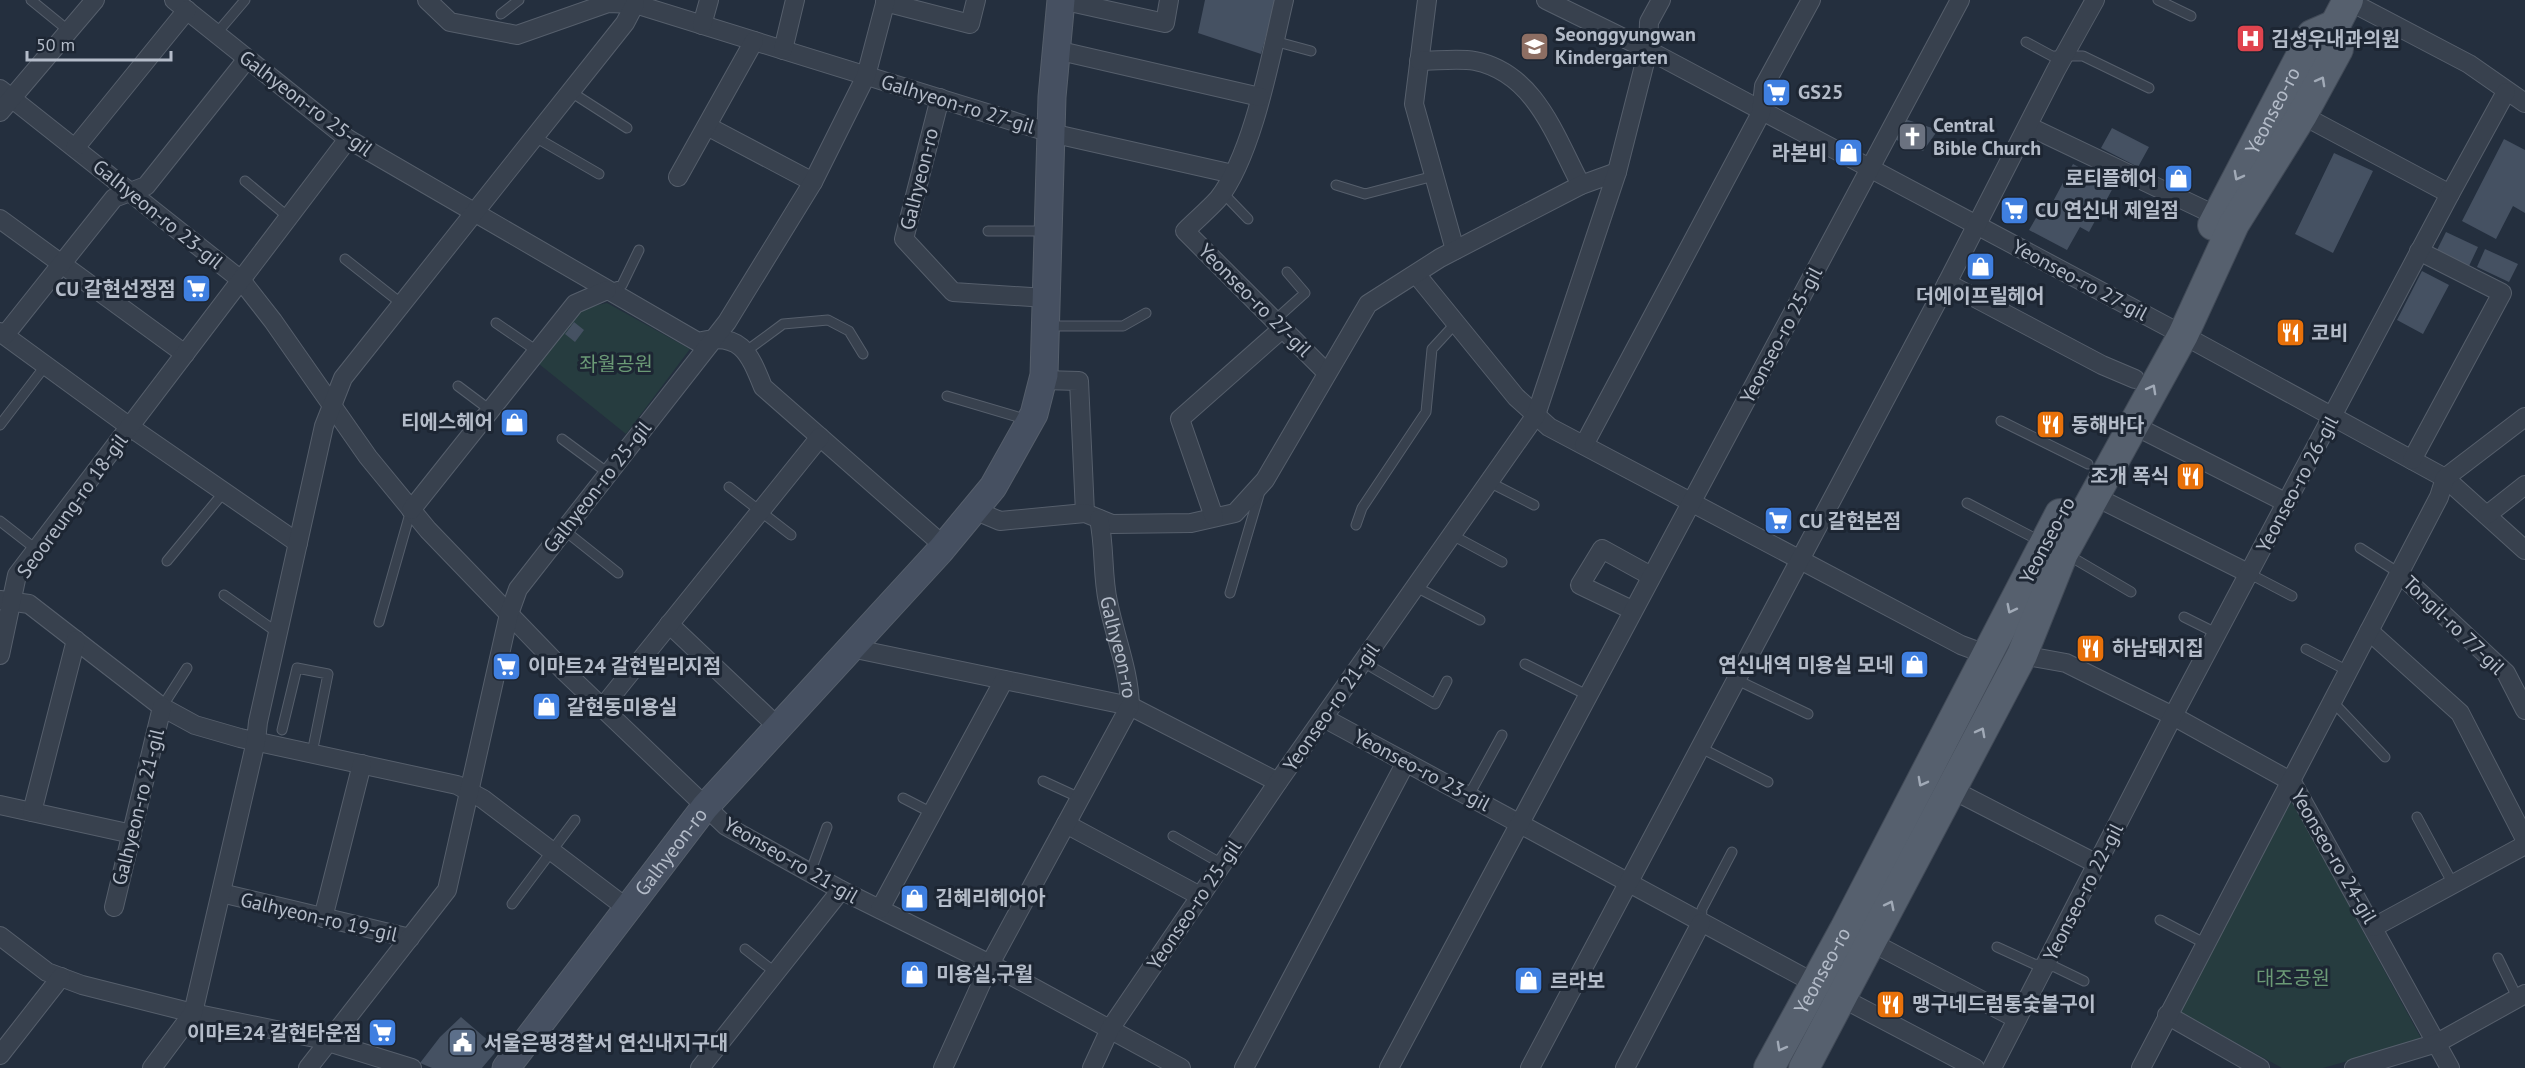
<svg xmlns="http://www.w3.org/2000/svg" width="2525" height="1068" viewBox="0 0 2525 1068" font-family="'PT Sans','Noto Sans KR',sans-serif">
<rect width="100%" height="100%" fill="#242f3e"/>
<path fill="#263c3f" d="M607,303L690,349L626,434L539,364L581,309Z
M2291,802L2296,808L2422,1040L2323,1068H2282L2178,1011Z"/>
<path fill="#455162" d="M1205,0H1276L1261,54L1198,33Z
M1905,119L1938,130L1923,151L1894,139Z
M2112,128L2149,147L2138,167L2101,148Z
M2504,139L2525,150V213L2513,206L2496,239L2462,221Z
M2334,153L2373,171L2333,253L2295,234Z
M2073,164L2114,186L2089,232L2080,227L2067,250L2029,230L2043,206L2049,209Z
M2446,232L2478,247L2469,266L2437,250Z
M2485,249L2518,264L2509,282L2477,267Z
M2422,271L2449,285L2423,334L2397,320Z
M574,322L584,330L575,342L565,334Z
M461,1017L498,1049L482,1068H432L420,1063L440,1037Z"/>
<g fill="none" stroke-linecap="round" stroke-linejoin="round">
<defs>
<path id="service" d="M31,0L69,31
M2158,0L2191,16
M501,14L519,0
M216,34L245,0
M1274,41L1311,51
M2026,42L2052,56H2083L2149,88
M571,92L627,128
M535,137L599,174
M245,181L287,216
M1336,185L1365,194L1434,176
M1222,192L1248,219
M988,231H1046
M345,259L402,304
M610,289L622,285L639,250
M1275,320L1305,293L1287,272
M496,323L537,351
M1047,326H1123L1146,313
M745,352L783,324L828,320L849,331L863,354
M458,386L490,410
M947,396L1028,420
M2001,421L2088,464
M0,425L46,365
M562,439L608,473
M1489,482L1534,505
M729,487L791,535
M1967,503L2042,542
M0,521L37,550
M1356,525L1362,508L1426,412L1432,349L1455,324
M564,530L618,573
M1452,535L1502,562
M2360,548L2399,573
M2068,555L2131,592
M167,561L224,492
M2250,574L2292,596
M1416,587L1480,620
M1230,593L1259,495
M224,595L278,633
M2184,617L2218,634
M379,622L411,510
M2306,649L2348,671
M1363,662L1435,704L1447,681
M1525,664L1587,695
M1735,679L1808,714
M2332,701L2385,757
M162,707L187,668
M282,730L297,668L328,674L312,753
M1699,747L1768,782
M1043,781L1080,798
M1469,795L1502,735
M903,798L932,813
M2417,817L2453,884
M1173,836L1222,864
M810,873L827,827
M512,904L575,820
M2160,920L2206,944
M1701,923L1702,909L1732,852
M1997,947L2034,964L2055,967L2084,981
M745,949L776,973
M2498,958L2517,997"/>
<g id="minor">
<path d="M174,0L348,139L698,342C740,331 749,352 763,387L944,546"/>
<path d="M427,0L450,22L517,35L608,3L635,4L1051,133L1233,174"/>
<path d="M1061,0L1165,23L1169,0"/>
<path d="M1284,0C1271,55 1253,155 1218,199C1208,210 1196,220 1185,231L1327,373"/>
<path d="M1427,0L1414,104L1455,250"/>
<path d="M1546,0L1648,50L2183,335L2445,478L2525,550"/>
<path d="M2347,0L2469,64L2525,103"/>
<path d="M885,2L970,24L976,0"/>
<path d="M702,25L709,0"/>
<path d="M783,50L795,0"/>
<path d="M1056,50L1260,97"/>
<path d="M1419,61C1437,61 1458,58 1475,61C1535,73 1555,136 1581,185"/>
<path d="M0,89L241,280L273,321L368,457L428,530L564,671L726,826L841,890L990,964L1181,1068"/>
<path d="M940,98L904,239L953,292L1046,298"/>
<path d="M0,112L95,0"/>
<path d="M2302,115L2450,194"/>
<path d="M707,126L813,182"/>
<path d="M2028,126L2217,216"/>
<path d="M75,148L187,10"/>
<path d="M678,177L754,41"/>
<path d="M0,219L185,354"/>
<path d="M1416,274L1516,397L1549,427L1961,645L1988,655"/>
<path d="M1947,283L2102,365L2135,379"/>
<path d="M0,332L130,427L298,543"/>
<path d="M5,335L114,198L146,186L247,59"/>
<path d="M1043,380L1079,381L1085,513"/>
<path d="M2133,425L2287,503"/>
<path d="M1584,445L1761,113L1764,86L1811,0"/>
<path d="M2412,460L2502,293L2419,251"/>
<path d="M2094,496L2250,574"/>
<path d="M411,510L575,304L607,290"/>
<path d="M974,510L1000,521L1085,513L1112,524L1191,523L1235,513L1265,480L1368,304L1440,258L1581,185L1617,172"/>
<path d="M2487,515L2525,485"/>
<path d="M1214,517L1180,419L1283,328"/>
<path id="s1" d="M1099,519C1105,547 1102,575 1108,602C1115,637 1129,670 1130,706"/>
<path d="M2399,573L2506,673L2525,710"/>
<path d="M0,600L29,604L162,707L195,725L240,738L457,785L483,799L628,909"/>
<path d="M1632,610L1580,585L1602,549L1651,576"/>
<path d="M669,624L778,727"/>
<path d="M2369,631L2460,713L2525,839"/>
<path d="M851,648L1130,706L1278,782"/>
<path d="M0,655L17,575L348,139"/>
<path d="M2022,655L2066,663L2173,716L2292,782L2450,1068"/>
<path d="M602,708L820,437"/>
<path d="M1324,718L1816,984"/>
<path d="M1951,789L2097,864"/>
<path d="M0,805L132,834"/>
<path d="M32,812L76,640"/>
<path d="M1066,824L1200,896"/>
<path d="M221,893L410,938"/>
<path d="M114,907L162,707"/>
<path d="M880,909L1004,680"/>
<path d="M323,918L362,764"/>
<path d="M2374,927L2525,845"/>
<path d="M0,936L47,972L82,985L193,1013L315,1038L412,1068"/>
<path d="M1871,942L2017,1019"/>
<path d="M1842,998L1975,1068"/>
<path d="M2167,1015L2260,1068"/>
<path d="M0,1055L61,977"/>
<path d="M152,1068L193,1013L256,741L258,722L324,426L343,378L625,23L635,4"/>
<path d="M308,1068L447,890L509,614L518,589L727,322L813,182L866,76L886,0"/>
<path d="M700,1068L841,890"/>
<path d="M943,1068L990,964L1130,706"/>
<path d="M1092,1068L1110,1029L1278,782L1536,415L1617,172L1648,50L1649,22L1661,0"/>
<path d="M1244,1068L1406,762"/>
<path d="M1389,1068L1960,0"/>
<path d="M1530,1068L1947,283L2056,70L2095,0"/>
<path d="M1625,1068L1701,923"/>
<path d="M1992,1068L2173,716L2450,194L2506,92"/>
<path d="M2141,1068L2439,497L2445,478L2525,417"/>
<path d="M2354,1068L2437,1043L2525,994"/>
</g>
<g id="secondary">
<path id="s2" d="M506,1068L705,807L940,551L993,487L1034,414L1044,375L1052,97L1061,0"/>
</g>
<g id="primary">
<path id="s3" d="M2213,225L2312,35L2335,25"/>
<path id="s4" d="M1769,1068L1845,929L2060,514"/>
<path d="M1804,1068L2022,655L2063,553L2183,335L2234,224L2302,115L2338,49L2335,25L2348,0"/>
</g>
</defs>
<use href="#service" stroke="#565f6c" stroke-width="11"/>
<use href="#minor" stroke="#565f6c" stroke-width="20"/>
<use href="#secondary" stroke="#565f6c" stroke-width="29"/>
<use href="#primary" stroke="#414a57" stroke-width="32"/>
<use href="#service" stroke="#38414e" stroke-width="9"/>
<use href="#minor" stroke="#38414e" stroke-width="18"/>
<use href="#secondary" stroke="#465061" stroke-width="27"/>
<use href="#primary" stroke="#56606e" stroke-width="30"/>
</g>
<defs><path id="oneway-chevron" d="M-2-3.5L2.5 0L-2 3.5" fill="none" stroke-width="1.6" stroke-linecap="round" stroke-linejoin="round" transform="scale(1.5)"/></defs>
<g stroke="#a1aab7">
<use href="#oneway-chevron" transform="translate(2321 81) rotate(-61)"/>
<use href="#oneway-chevron" transform="translate(2238 176) rotate(118)"/>
<use href="#oneway-chevron" transform="translate(2152 389) rotate(-61)"/>
<use href="#oneway-chevron" transform="translate(2011 609) rotate(117)"/>
<use href="#oneway-chevron" transform="translate(1981 732) rotate(-62)"/>
<use href="#oneway-chevron" transform="translate(1922 782) rotate(118)"/>
<use href="#oneway-chevron" transform="translate(1890 905) rotate(-63)"/>
<use href="#oneway-chevron" transform="translate(1781 1047) rotate(119)"/>
</g>
<defs>
<symbol id="hospital-square" viewBox="-11 -11 22 22"><rect x="-9" y="-9" width="18" height="18" rx="4" fill="#e0444e" stroke="#1d2633"/><path d="M-5-5h3v3.5h4V-5h3V5h-3V1.5h-4V5h-3Z" fill="#fff"/></symbol>
<symbol id="school-square" viewBox="-11 -11 22 22"><rect x="-9" y="-9" width="18" height="18" rx="4" fill="#8d6e63" stroke="#1d2633"/><path d="M0-5L7-2L0 1L-7-2ZM-4 1L0 2.5L4 1V4Q0 6-4 4Z" fill="#fff"/></symbol>
<symbol id="supermarket-square" viewBox="-11 -11 22 22"><rect x="-9" y="-9" width="18" height="18" rx="4" fill="#3f7fe0" stroke="#1d2633"/><path d="M-6-5.5h2.5l.6 2H6L4.5 2H-2.5L-4.4-4H-6ZM-1.5 3.2a1.3 1.3 0 1 0 .1 0ZM3 3.2a1.3 1.3 0 1 0 .1 0Z" fill="#fff"/></symbol>
<symbol id="church-square" viewBox="-11 -11 22 22"><rect x="-9" y="-9" width="18" height="18" rx="4" fill="#6b7280" stroke="#1d2633"/><path d="M-1.2-6h2.4v3.5h3.3v2.4h-3.3V6h-2.4V-.1h-3.3v-2.4h3.3Z" fill="#fff"/></symbol>
<symbol id="shop-square" viewBox="-11 -11 22 22"><rect x="-9" y="-9" width="18" height="18" rx="4" fill="#3f7fe0" stroke="#1d2633"/><path d="M-5-2.5h2.3a2.7 3.5 0 0 1 5.4 0H5L5.5 6h-11ZM-1.5-2.5h3a1.5 2.3 0 0 0-3 0Z" fill="#fff"/></symbol>
<symbol id="restaurant-square" viewBox="-11 -11 22 22"><rect x="-9" y="-9" width="18" height="18" rx="4" fill="#e8710a" stroke="#1d2633"/><path d="M-5-6h1v4h1v-4h1v4h1v-4h1v5L-1.5 .5V6h-2V.5L-5-1ZM5-6V6H3V1.5H1.5Q1.5-4 5-6Z" fill="#fff"/></symbol>
<symbol id="civic-square" viewBox="-11 -11 22 22"><rect x="-9" y="-9" width="18" height="18" rx="4" fill="#5c6f8a" stroke="#1d2633"/><path d="M-.6-6.5H3V-4.5H.6V-3L4-1V1h2V6H-6V1h2V-1L-.6-3ZM-1.2 2.5V6h2.4V2.5Z" fill="#fff"/></symbol>
</defs>
<g fill-rule="evenodd">
<use href="#hospital-square" x="2234" y="22" width="33" height="33"/>
<use href="#school-square" x="1518" y="30" width="33" height="33"/>
<use href="#supermarket-square" x="1760" y="76" width="33" height="33"/>
<use href="#church-square" x="1896" y="120" width="33" height="33"/>
<use href="#shop-square" x="1832" y="136" width="33" height="33"/>
<use href="#shop-square" x="2162" y="162" width="33" height="33"/>
<use href="#supermarket-square" x="1998" y="194" width="33" height="33"/>
<use href="#shop-square" x="1964" y="250" width="33" height="33"/>
<use href="#supermarket-square" x="180" y="272" width="33" height="33"/>
<use href="#restaurant-square" x="2274" y="316" width="33" height="33"/>
<use href="#shop-square" x="498" y="406" width="33" height="33"/>
<use href="#restaurant-square" x="2034" y="408" width="33" height="33"/>
<use href="#restaurant-square" x="2174" y="460" width="33" height="33"/>
<use href="#supermarket-square" x="1762" y="504" width="33" height="33"/>
<use href="#restaurant-square" x="2074" y="632" width="33" height="33"/>
<use href="#shop-square" x="1898" y="648" width="33" height="33"/>
<use href="#supermarket-square" x="490" y="650" width="33" height="33"/>
<use href="#shop-square" x="530" y="690" width="33" height="33"/>
<use href="#shop-square" x="898" y="882" width="33" height="33"/>
<use href="#shop-square" x="898" y="958" width="33" height="33"/>
<use href="#shop-square" x="1512" y="964" width="33" height="33"/>
<use href="#restaurant-square" x="1874" y="988" width="33" height="33"/>
<use href="#supermarket-square" x="366" y="1016" width="33" height="33"/>
<use href="#civic-square" x="446" y="1026" width="33" height="33"/>
</g>
<g text-anchor="middle" dominant-baseline="central" stroke-width="6" stroke-linejoin="round" paint-order="stroke">
<g font-size="20" font-weight="bold" fill="#b4bcc9" stroke="#1d2633" text-anchor="start">
<text x="1555" y="34">Seonggyungwan<tspan x="1555" dy="23">Kindergarten</tspan></text>
<text x="2271" y="39">김성우내과의원</text>
<text x="1798" y="92">GS25</text>
<text x="1933" y="125">Central<tspan x="1933" dy="23">Bible Church</tspan></text>
<text x="1827" y="153" text-anchor="end">라본비</text>
<text x="2157" y="178" text-anchor="end">로티플헤어</text>
<text x="2035" y="210">CU 연신내 제일점</text>
<text x="176" y="289" text-anchor="end">CU 갈현선정점</text>
<text x="1980" y="296" text-anchor="middle">더에이프릴헤어</text>
<text x="2311" y="333">코비</text>
<text x="493" y="422" text-anchor="end">티에스헤어</text>
<text x="2071" y="425">동해바다</text>
<text x="2169" y="476" text-anchor="end">조개 폭식</text>
<text x="1799" y="521">CU 갈현본점</text>
<text x="2112" y="648">하남돼지집</text>
<text x="1894" y="665" text-anchor="end">연신내역 미용실 모네</text>
<text x="528" y="666">이마트24 갈현빌리지점</text>
<text x="567" y="707">갈현동미용실</text>
<text x="935" y="898">김혜리헤어아</text>
<text x="936" y="974">미용실,구월</text>
<text x="1550" y="981">르라보</text>
<text x="1912" y="1004">맹구네드럼통숯불구이</text>
<text x="362" y="1033" text-anchor="end">이마트24 갈현타운점</text>
<text x="484" y="1043">서울은평경찰서 연신내지구대</text>
</g>
<g font-size="20" fill="#b4bcc9" stroke="#1d2633">
<text transform="translate(306 103) rotate(37)">Galhyeon-ro 25-gil</text>
<text transform="translate(958 104) rotate(17)">Galhyeon-ro 27-gil</text>
<text stroke="none"><textPath href="#s3" startOffset="129">Yeonseo-ro</textPath></text>
<text transform="translate(919 179) rotate(-76)">Galhyeon-ro</text>
<text transform="translate(158 214) rotate(39)">Galhyeon-ro 23-gil</text>
<text transform="translate(2080 280) rotate(28)">Yeonseo-ro 27-gil</text>
<text transform="translate(1255 300) rotate(45)">Yeonseo-ro 27-gil</text>
<text transform="translate(1781 335) rotate(-62)">Yeonseo-ro 25-gil</text>
<text transform="translate(2297 484) rotate(-62)">Yeonseo-ro 26-gil</text>
<text transform="translate(597 487) rotate(-52)">Galhyeon-ro 25-gil</text>
<text transform="translate(72 506) rotate(-54)">Seooreung-ro 18-gil</text>
<text transform="translate(2047 540) rotate(-62)">Yeonseo-ro</text>
<text transform="translate(2454 625) rotate(44)">Tongil-ro 77-gil</text>
<text stroke="none"><textPath href="#s1" startOffset="130">Galhyeon-ro</textPath></text>
<text transform="translate(1331 707) rotate(-55)">Yeonseo-ro 21-gil</text>
<text transform="translate(1422 770) rotate(28)">Yeonseo-ro 23-gil</text>
<text transform="translate(138 807) rotate(-76)">Galhyeon-ro 21-gil</text>
<text stroke="none"><textPath href="#s2" startOffset="272">Galhyeon-ro</textPath></text>
<text transform="translate(2334 856) rotate(60)">Yeonseo-ro 24-gil</text>
<text transform="translate(791 860) rotate(30)">Yeonseo-ro 21-gil</text>
<text transform="translate(2083 892) rotate(-63)">Yeonseo-ro 22-gil</text>
<text transform="translate(1194 905) rotate(-56)">Yeonseo-ro 25-gil</text>
<text transform="translate(319 917) rotate(13)">Galhyeon-ro 19-gil</text>
<text stroke="none"><textPath href="#s4" startOffset="111">Yeonseo-ro</textPath></text>
</g>
<g font-size="20" fill="#6b9a76" stroke="#1d2633">
<text x="616" y="364">좌월공원</text>
<text x="2293" y="978">대조공원</text>
</g>
</g>
<path d="M27 51v9h144v-9" fill="none" stroke="#b4bcc9" stroke-width="3"/>
<text x="36" y="51" font-size="18" fill="#b4bcc9" stroke="#1d2633" stroke-width="4.5" paint-order="stroke">50 m</text>
</svg>
